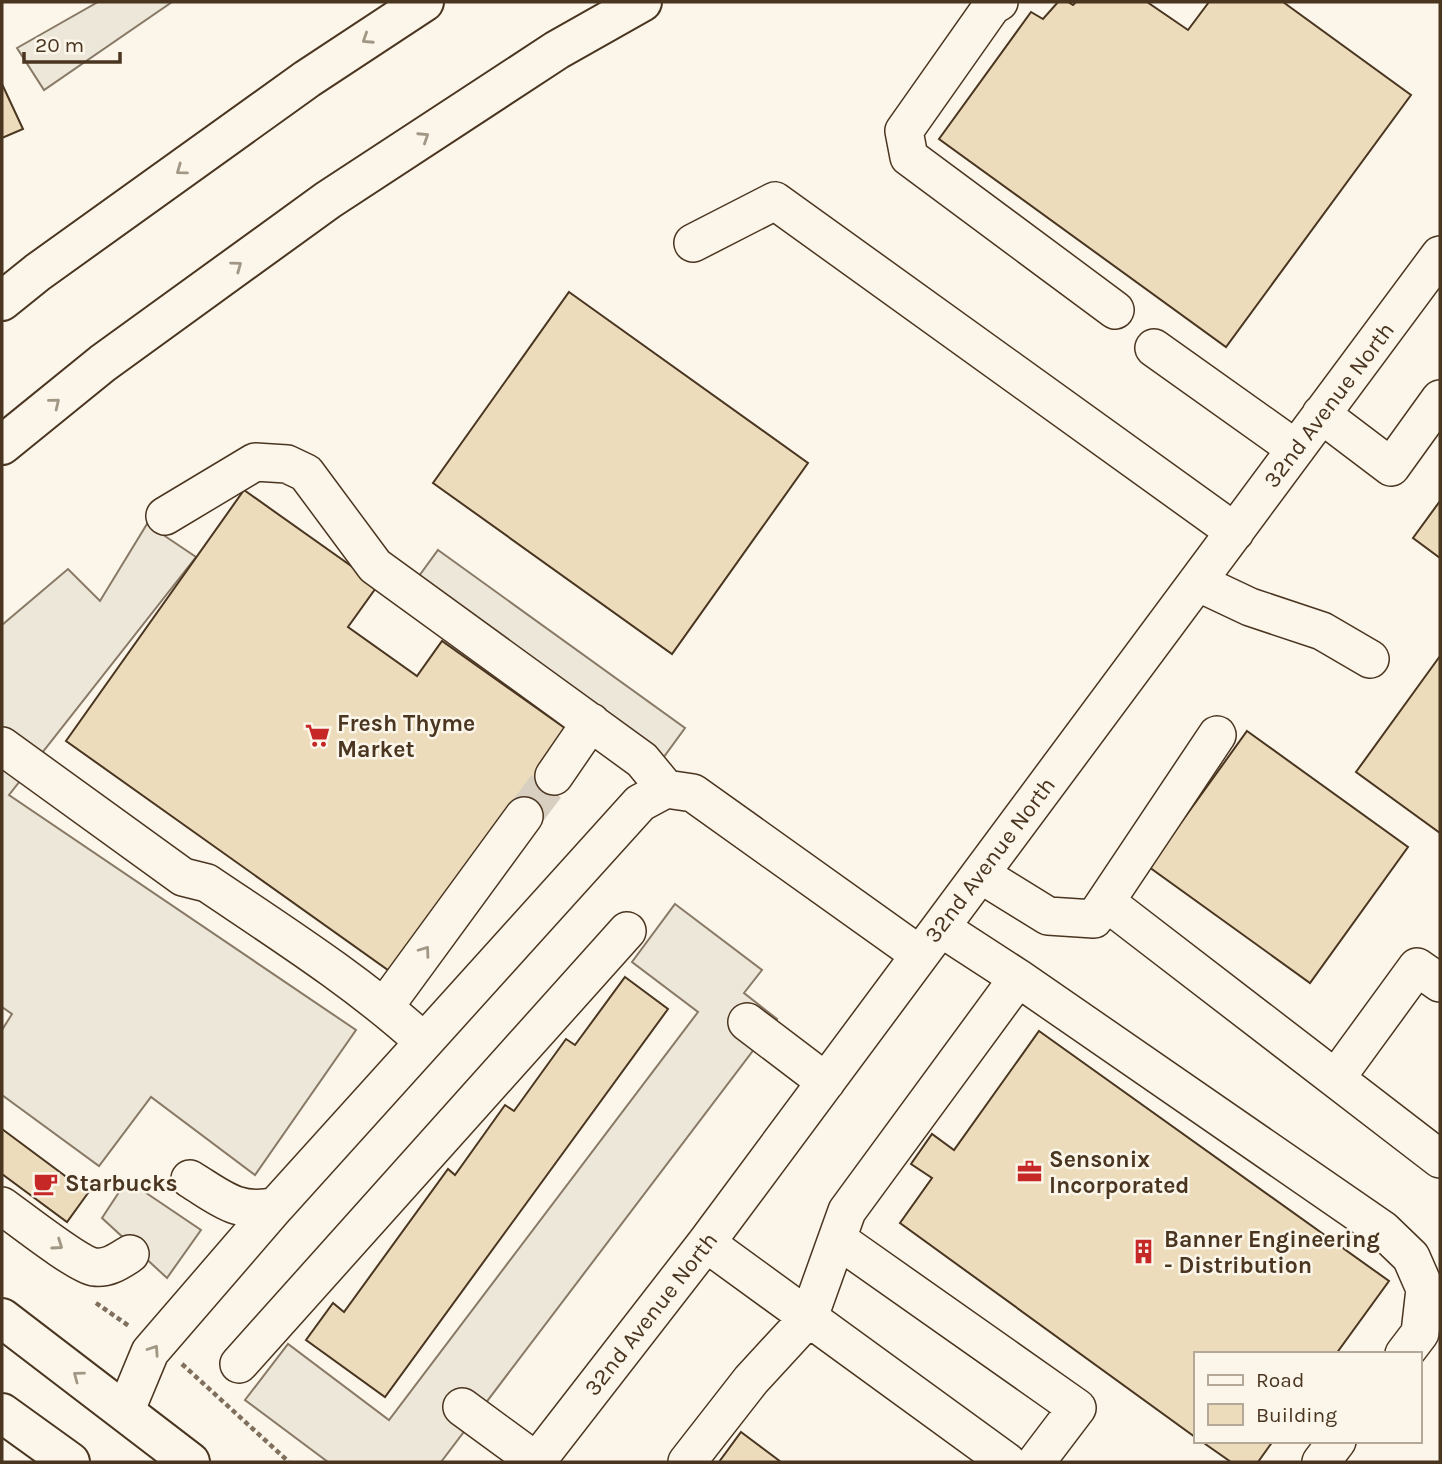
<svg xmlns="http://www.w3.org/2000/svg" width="1442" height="1464" viewBox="0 0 1442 1464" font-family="Karla,sans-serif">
<rect width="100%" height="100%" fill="#fbf6e9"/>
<path fill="#ede7d9" stroke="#887966" stroke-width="2" d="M98,2H172L44,90L17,48Z
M147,524L196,557L9,795L356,1030L255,1175L151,1097L99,1166L2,1095V1030L12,1014L2,1007V625L68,569L100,601Z
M438,550L685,728L658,765L411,587Z
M675,904L762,970L744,993L777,1019L441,1462H328L245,1400L288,1344L389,1420L698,1012L632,962Z
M127,1180L201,1230L167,1278L102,1218Z"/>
<path fill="#ecdcbc" stroke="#4a3520" stroke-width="2" d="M1058,2H1068L1073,5L1076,2H1147L1188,30L1209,2H1283L1411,95L1226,347L939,139L1031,12L1043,19Z
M2,84L23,129L2,138Z
M569,292L808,463L672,654L433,483Z
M244,490L378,585L348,627L417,676L442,641L569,731L395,975L66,741Z
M1440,501V558L1413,538Z
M1440,656V833L1356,772Z
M1247,731L1408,847L1310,983L1149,867Z
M625,977L668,1009L385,1397L306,1340L333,1303L344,1312L448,1169L455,1175L505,1105L514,1111L566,1039L575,1045Z
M1039,1031L1389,1281L1336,1354H1195V1437L900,1223L932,1178L911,1164L932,1134L954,1150Z
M2,1129L88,1193L67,1222L2,1174Z
M741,1432L781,1462H719Z
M1201,1441H1273L1258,1462H1231Z"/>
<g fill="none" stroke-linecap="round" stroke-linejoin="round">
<path stroke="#d8cfc1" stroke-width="37" stroke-dasharray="37 18" stroke-linecap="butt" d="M524,816L554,776"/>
<defs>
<path id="minor" d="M999,2L992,6L904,131L909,157L1115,310
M693,243L775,201L1235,532
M1154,348L1296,449
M1321,414L1391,467L1440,399
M165,516L255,462L287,464L306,473L375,566L642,760L666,789
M1197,582L1250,607L1322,631L1370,659
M2,746L183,877L207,883C281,933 357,981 423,1041
M554,776L591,722
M980,874L1048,916L1094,919L1217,735
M1106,902L1440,1159
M1018,978L1383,1230L1411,1257L1425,1289L1420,1333L1404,1354
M385,1006L524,816
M747,1022L826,1082
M1336,1078L1417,967L1440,983
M190,1179C221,1198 238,1215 276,1206
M2,1206C19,1218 77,1264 94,1267C108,1269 119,1261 130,1254
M837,1239L1077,1408L1036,1462
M706,1243L1007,1462
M239,1364L627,931
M462,1407L537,1462
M125,1412L150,1352L156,1345L276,1206L640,803L666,789L693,793L920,955
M536,1462L706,1243L1440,255
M687,1462L751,1380L809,1317L847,1211L1018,978L941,928
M1321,1462L1337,1441"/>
<path id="major" d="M2,301L38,272L307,79L424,2
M2,445L103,363L328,200L557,50L642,2
M2,1318L190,1462
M2,1413L70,1462"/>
</defs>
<use href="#minor" stroke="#4a3520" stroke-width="40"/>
<use href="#major" stroke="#4a3520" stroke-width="42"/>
<path stroke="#7f6f5c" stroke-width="4.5" stroke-dasharray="5 3.5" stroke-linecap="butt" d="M96,1303L129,1326
M182,1364L289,1462"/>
<use href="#minor" stroke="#fbf6e9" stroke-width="37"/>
<use href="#major" stroke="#fbf6e9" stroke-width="38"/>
</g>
<defs><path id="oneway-chevron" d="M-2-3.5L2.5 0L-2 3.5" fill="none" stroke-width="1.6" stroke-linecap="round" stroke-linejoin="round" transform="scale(1.75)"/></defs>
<g stroke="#a29684">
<use href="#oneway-chevron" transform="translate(367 39) rotate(147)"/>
<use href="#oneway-chevron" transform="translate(424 137) rotate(-33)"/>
<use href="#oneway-chevron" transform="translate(181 170) rotate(144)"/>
<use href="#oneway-chevron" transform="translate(237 266) rotate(-36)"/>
<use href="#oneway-chevron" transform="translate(55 403) rotate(-39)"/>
<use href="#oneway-chevron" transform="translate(425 951) rotate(-54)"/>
<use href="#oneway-chevron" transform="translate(58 1245) rotate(35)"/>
<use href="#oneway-chevron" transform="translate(154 1350) rotate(-56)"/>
<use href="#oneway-chevron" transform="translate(78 1376) rotate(-143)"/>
</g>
<defs>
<symbol id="supermarket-bare" viewBox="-9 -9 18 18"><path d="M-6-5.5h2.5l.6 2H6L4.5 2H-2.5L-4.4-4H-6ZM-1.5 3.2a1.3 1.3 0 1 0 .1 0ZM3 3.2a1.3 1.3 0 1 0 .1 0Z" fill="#c62828" stroke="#fbf6e9" stroke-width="2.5" paint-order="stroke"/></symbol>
<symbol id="office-bare" viewBox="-9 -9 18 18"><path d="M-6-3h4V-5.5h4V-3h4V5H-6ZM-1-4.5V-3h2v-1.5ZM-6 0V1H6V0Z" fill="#c62828" stroke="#fbf6e9" stroke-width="2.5" paint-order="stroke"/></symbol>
<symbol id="cafe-bare" viewBox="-9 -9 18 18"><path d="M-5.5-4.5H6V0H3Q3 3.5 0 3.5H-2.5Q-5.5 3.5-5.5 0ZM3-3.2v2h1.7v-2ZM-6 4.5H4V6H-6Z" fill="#c62828" stroke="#fbf6e9" stroke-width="2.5" paint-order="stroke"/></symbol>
<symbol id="building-bare" viewBox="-9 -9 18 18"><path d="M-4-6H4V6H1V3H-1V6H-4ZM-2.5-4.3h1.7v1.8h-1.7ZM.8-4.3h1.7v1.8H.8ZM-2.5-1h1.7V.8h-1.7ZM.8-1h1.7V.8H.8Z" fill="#c62828" stroke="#fbf6e9" stroke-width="2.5" paint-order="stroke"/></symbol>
</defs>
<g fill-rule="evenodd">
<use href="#supermarket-bare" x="300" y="718" width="35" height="35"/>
<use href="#office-bare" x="1012" y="1154" width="35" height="35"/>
<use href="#cafe-bare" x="28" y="1166" width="35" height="35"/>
<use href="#building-bare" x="1126" y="1234" width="35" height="35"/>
</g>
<g text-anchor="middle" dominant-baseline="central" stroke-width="5" stroke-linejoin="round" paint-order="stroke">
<g font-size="23" fill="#4a3520" stroke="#fbf6e9">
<text transform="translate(1329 405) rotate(-53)">32nd Avenue North</text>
<text transform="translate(990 860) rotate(-53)">32nd Avenue North</text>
<text transform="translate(651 1314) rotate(-52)">32nd Avenue North</text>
</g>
<g font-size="23" font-weight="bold" fill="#4a3520" stroke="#fbf6e9" text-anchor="start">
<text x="337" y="723">Fresh Thyme<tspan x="337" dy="26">Market</tspan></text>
<text x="1049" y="1159">Sensonix<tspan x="1049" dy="26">Incorporated</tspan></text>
<text x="65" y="1183">Starbucks</text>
<text x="1164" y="1239">Banner Engineering<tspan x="1164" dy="26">- Distribution</tspan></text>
</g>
</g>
<rect width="1442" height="1464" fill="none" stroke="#4a3520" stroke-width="7"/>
<rect x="1194" y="1352" width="228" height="91" fill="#fbf6e9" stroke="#b4a999" stroke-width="2"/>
<rect x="1208" y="1375" width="35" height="10" fill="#fbf6e9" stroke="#b4a999" stroke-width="2"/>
<text x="1256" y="1387" font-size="21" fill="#4a3520">Road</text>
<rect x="1208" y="1404" width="35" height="21" fill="#ecdcbc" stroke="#b4a999" stroke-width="2"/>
<text x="1256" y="1422" font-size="21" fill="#4a3520">Building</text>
<path d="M24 52v10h96v-10" fill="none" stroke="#4a3520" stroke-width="3.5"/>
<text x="35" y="52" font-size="21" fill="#4a3520" stroke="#fbf6e9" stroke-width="5" paint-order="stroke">20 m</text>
</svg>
